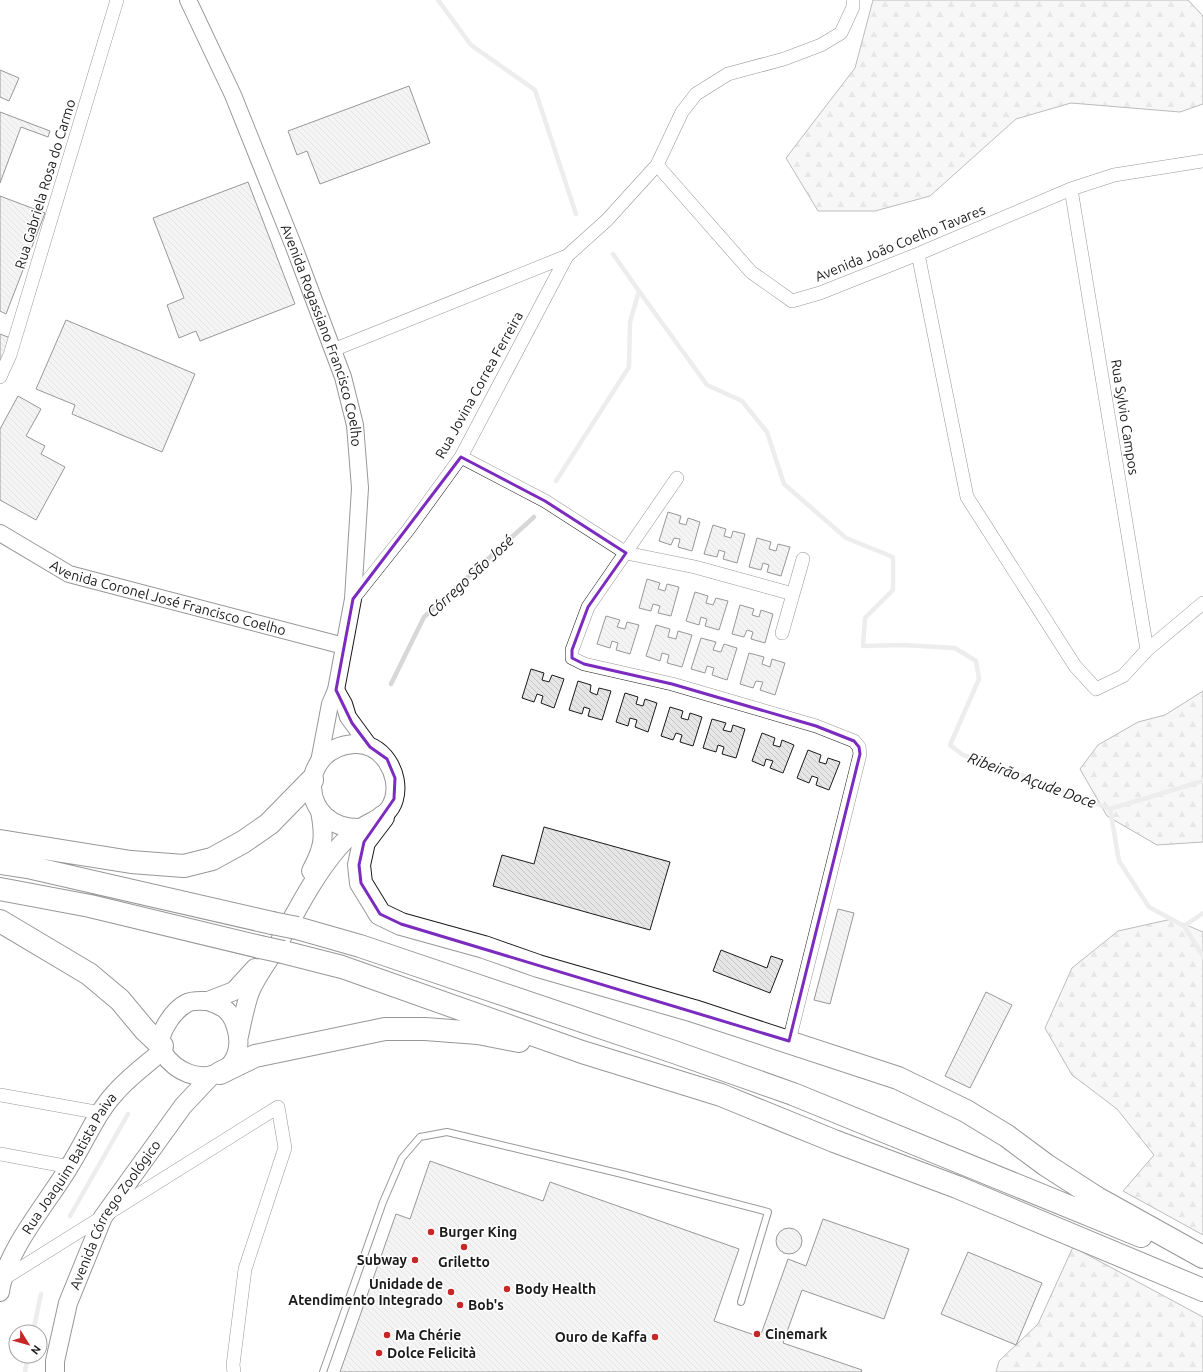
<svg xmlns="http://www.w3.org/2000/svg" width="1203" height="1372" viewBox="0 0 1203 1372" font-family="Ubuntu,sans-serif">
<defs>
<pattern id="forest-firs" width="22" height="20" patternUnits="userSpaceOnUse"><rect width="22" height="20" fill="#ededed"/><path d="M5 1l3.5 6h-7zM16 11l3.5 6h-7z" fill="#cbcbcb"/></pattern>
<pattern id="building-back-hatch" width="6" height="6" patternUnits="userSpaceOnUse"><rect width="6" height="6" fill="#e6e6e6"/><path d="M-1 5l2 2M0 0l6 6M5-1l2 2" fill="none" stroke="#c5c5c5"/></pattern>
</defs>
<rect width="100%" height="100%" fill="#fff"/>
<path fill="url(#forest-firs)" stroke="#6a6a6a" d="M873,0H1188L1203,16V104L1180,112L1071,103L1016,119L930,196L875,211H818L786,158L855,68Z
M1203,691V842L1157,845L1107,816L1080,769L1098,745L1138,722L1165,715Z
M1172,919L1203,932V1235L1123,1191L1154,1155L1117,1109L1072,1075L1045,1028L1072,968L1118,931Z
M1073,1247L1203,1317V1372H996L999,1361L1038,1324Z"/>
<g fill="none" stroke-linecap="round" stroke-linejoin="round">
<path stroke="#d7d7d7" stroke-width="4.5" d="M438,0L471,45L535,90L576,214
M639,291L707,385L742,401L767,432L784,484L846,538L893,557V590L865,618L863,646L903,645L955,648L976,661L979,679L950,745L963,755L1024,776L1110,809L1119,861L1149,907L1184,926L1203,913
M556,481L629,367L630,322L639,291L613,254
M391,684L424,617L534,517
M1110,809L1203,781
M1184,926L1203,956
M70,1216L128,1114
M33,1332L41,1294
M25,1372L28,1356"/>
</g>
<path fill="url(#building-back-hatch)" stroke="#1a1a1a" d="M0,70L19,78L9,101L0,97Z
M409,86L430,143L320,184L307,151L297,155L288,131Z
M0,112L50,131L48,137L21,127L0,183Z
M248,182L295,304L200,341L196,331L179,338L167,305L184,298L153,218Z
M0,196L45,213L6,314L0,311Z
M66,320L195,374L162,452L72,414L75,405L36,389Z
M0,334L13,339L0,373Z
M18,396L41,409L26,436L45,446L41,454L65,467L36,520L0,500V429Z
M668,512L681,516L679,523L686,525L688,518L700,522L692,551L678,547L680,539L674,538L671,545L659,541Z
M713,525L726,529L724,536L731,538L733,531L745,534L737,563L723,559L725,552L719,550L717,557L704,554Z
M757,538L771,542L769,549L776,551L778,544L790,547L781,576L767,572L769,565L763,563L761,570L749,567Z
M647,579L660,583L658,589L665,591L667,584L679,587L671,616L658,613L660,606L653,604L651,611L639,608Z
M695,592L708,596L706,603L713,605L716,598L728,601L719,630L705,626L707,619L701,617L699,625L686,621Z
M740,605L754,609L752,615L759,617L761,610L773,614L765,643L751,639L753,632L747,630L744,637L732,634Z
M606,616L620,620L617,627L625,629L627,622L639,625L630,654L616,650L618,643L612,641L610,648L597,644Z
M656,625L670,629L668,637L676,639L678,631L692,635L682,667L667,663L669,655L662,653L660,661L646,656Z
M701,638L716,642L713,650L721,652L724,644L737,648L727,680L712,675L714,668L707,666L705,673L691,669Z
M749,653L764,657L762,664L770,667L772,659L785,663L775,695L760,690L763,682L756,681L753,688L740,684Z
M531,669L544,673L542,680L549,682L552,675L564,679L554,708L541,703L543,696L537,694L534,702L522,698Z
M578,681L591,685L590,692L597,695L599,688L611,691L602,720L588,716L590,709L584,707L582,714L569,710Z
M625,693L638,697L636,704L643,706L645,699L657,703L648,732L635,727L637,720L630,718L628,726L616,722Z
M670,707L683,711L681,718L688,720L690,713L702,717L693,746L680,742L682,735L676,733L673,740L661,736Z
M712,719L726,723L723,730L731,732L733,725L745,729L736,758L722,754L724,747L718,745L716,752L703,748Z
M762,733L775,738L773,745L780,747L782,740L794,745L783,773L770,768L773,761L766,759L764,766L752,761Z
M808,750L821,755L819,762L826,764L828,758L840,762L829,790L816,785L818,778L812,776L809,783L797,778Z
M544,827L670,862L650,930L493,886L502,855L534,864Z
M838,909L854,913L830,1004L814,1000Z
M721,950L767,968L771,956L783,960L770,993L713,971Z
M986,992L1012,1005L970,1088L945,1076Z
M430,1161L543,1201L550,1182L739,1249L714,1321L760,1337L788,1259L806,1266L823,1219L909,1249L884,1319L802,1290L783,1343L862,1370L861,1372H340L396,1214L410,1219Z
M776 1241a13 13 0 1 1 26 0a13 13 0 1 1-26 0Z
M968,1252L1042,1283L1016,1345L941,1314Z"/>
<g fill="none" stroke-linecap="round" stroke-linejoin="round">
<defs>
<path id="service" d="M323,1372L383,1202L402,1158L420,1137L447,1132L622,1174L768,1212L741,1302"/>
<path id="minor" d="M657,165L751,272L792,301L820,293L918,254L1071,189L1114,175L1203,161
M1071,189L1147,650
M918,254L967,497L1075,666L1096,689L1123,676L1147,650L1203,603
M333,350L567,256L607,220L657,165L682,112L696,94L728,74L784,59L821,45L841,33L853,7V0
M0,377L10,355L117,0
M461,457L545,501L626,553L695,567L793,594
M677,478L588,607L572,650V658L584,664L672,684L816,726L854,741L859,747L860,754L789,1041
M353,599L408,530L461,457L567,256
M782,633L803,559
M0,1095L101,1113
M0,1154L70,1167
M0,1281L278,1107L285,1148L245,1269L233,1365L234,1372"/>
<g id="tertiary">
<path id="s1" d="M188,0L233,95L294,247L343,377L355,425L360,488L353,599L336,690L330,704L319,762"/>
<path id="s2" d="M0,533L69,574L344,646"/>
<path d="M336,690L344,704L348,717L370,747"/>
</g>
<g id="secondary">
<path d="M311,871C324,847 325,837 320,811"/>
<path d="M208,1001C213,1003 218,1005 222,1007C229,1011 234,1020 236,1027C251,1076 192,1095 163,1053C153,1038 173,1010 187,1003C192,1000 202,1001 208,1001Z"/>
<path d="M208,1001L234,991L255,968"/>
<path d="M239,1036C242,1022 245,1006 250,992C256,977 268,962 276,948C295,914 313,877 338,848C344,841 353,833 361,828C374,819 389,817 394,799C401,774 382,742 354,744C296,748 298,830 361,828"/>
<path id="s3" d="M0,1292C5,1252 48,1202 69,1167C85,1142 96,1113 116,1092C129,1077 147,1064 162,1051"/>
<path id="s4" d="M55,1372V1361L68,1303L103,1217L183,1106L212,1075"/>
</g>
<path id="trunk" d="M383,817L364,842L359,865L361,883L380,914L401,924L484,947L538,966L694,1011L898,1078L966,1111L1007,1136L1046,1165L1097,1198L1203,1257
M0,841L131,862L184,866L212,859L243,842L269,824L312,780
M0,863L28,867L272,923
M0,889L90,906L260,947
M0,921L89,974L120,1000L145,1030L162,1046
M297,928L360,946L674,1052L793,1094L1141,1236
M283,952L342,967L582,1052L721,1095L834,1141L957,1187L1203,1290
M220,1073L255,1056L385,1029H425L478,1033L519,1041"/>
</defs>
<use href="#service" stroke="#1a1a1a" stroke-width="8"/>
<use href="#minor" stroke="#1a1a1a" stroke-width="14"/>
<use href="#tertiary" stroke="#1a1a1a" stroke-width="18"/>
<use href="#secondary" stroke="#1a1a1a" stroke-width="20"/>
<use href="#trunk" stroke="#1a1a1a" stroke-width="24"/>
<use href="#service" stroke="#fff" stroke-width="6"/>
<use href="#minor" stroke="#fff" stroke-width="13"/>
<use href="#tertiary" stroke="#fff" stroke-width="16"/>
<use href="#secondary" stroke="#fff" stroke-width="18"/>
<use href="#trunk" stroke="#fff" stroke-width="22"/>
<defs>
<path id="trunk-bridge" d="M272,923L297,928
M260,947L283,952"/>
</defs>
<use href="#trunk-bridge" stroke="#1a1a1a" stroke-width="24" stroke-linecap="butt"/>
<use href="#trunk-bridge" stroke="#fff" stroke-width="22"/>
</g>
<path d="M0 0H1203V1372H0ZM461,457L545,501L626,553L588,607L572,650V658L584,664L672,684L816,726L854,741L859,747L860,754L789,1041L401,924L380,914L361,883L359,865L364,842L394,799L395,778L387,759L370,747L352,723L336,690L353,599Z" fill="#fff" fill-opacity=".55" fill-rule="evenodd"/>
<path fill="none" stroke="#7b2cbf" stroke-width="3" stroke-linejoin="round" d="M461,457L545,501L626,553L588,607L572,650V658L584,664L672,684L816,726L854,741L859,747L860,754L789,1041L401,924L380,914L361,883L359,865L364,842L394,799L395,778L387,759L370,747L352,723L336,690L353,599Z"/>
<g fill="#c62828" stroke="#fff" stroke-width="1.5">
<circle cx="431" cy="1232" r="4"/>
<circle cx="464" cy="1247" r="4"/>
<circle cx="415" cy="1260" r="4"/>
<circle cx="507" cy="1289" r="4"/>
<circle cx="451" cy="1292" r="4"/>
<circle cx="460" cy="1305" r="4"/>
<circle cx="757" cy="1334" r="4"/>
<circle cx="387" cy="1335" r="4"/>
<circle cx="655" cy="1337" r="4"/>
<circle cx="379" cy="1353" r="4"/>
</g>
<g text-anchor="middle" dominant-baseline="central" stroke-width="3" stroke-linejoin="round" paint-order="stroke">
<g font-size="14" fill="#1a1a1a" stroke="#fff">
<text transform="translate(45 184) rotate(-73)">Rua Gabriela Rosa do Carmo</text>
<text transform="translate(900 243) rotate(-22)">Avenida João Coelho Tavares</text>
<text stroke="none"><textPath href="#s1" startOffset="362">Avenida Rogassiano Francisco Coelho</textPath></text>
<text transform="translate(479 385) rotate(-61)">Rua Jovina Correa Ferreira</text>
<text transform="translate(1125 417) rotate(81)">Rua Sylvio Campos</text>
<text stroke="none"><textPath href="#s2" startOffset="182">Avenida Coronel José Francisco Coelho</textPath></text>
<text stroke="none"><textPath href="#s3" startOffset="147">Rua Joaquim Batista Paiva</textPath></text>
<text stroke="none"><textPath href="#s4" startOffset="171">Avenida Córrego Zoológico</textPath></text>
</g>
<g font-size="14" font-weight="bold" fill="#1a1a1a" stroke="#fff" text-anchor="start">
<text x="439" y="1232">Burger King</text>
<text x="407" y="1260" text-anchor="end">Subway</text>
<text x="464" y="1262" text-anchor="middle">Griletto</text>
<text x="443" y="1284" text-anchor="end">Unidade de<tspan x="443" dy="16">Atendimento Integrado</tspan></text>
<text x="515" y="1289">Body Health</text>
<text x="468" y="1305">Bob's</text>
<text x="765" y="1334">Cinemark</text>
<text x="395" y="1335">Ma Chérie</text>
<text x="647" y="1337" text-anchor="end">Ouro de Kaffa</text>
<text x="387" y="1353">Dolce Felicità</text>
</g>
<g font-size="15" font-style="italic" fill="#1a1a1a" stroke="#fff">
<text transform="translate(470 576) rotate(-43)">Córrego São José</text>
<text transform="translate(1032 780) rotate(20)">Ribeirão Açude Doce</text>
</g>
</g>
<g transform="translate(28 1344) rotate(127)"><circle r="19" fill="#ffffff" stroke="#a3a3a3"/>
<path d="M0-3L7 15L0 10L-7 15Z" fill="#c62828"/>
<text y="-6" font-size="11" font-weight="bold" text-anchor="middle" fill="#1a1a1a">N</text>
</g>
</svg>
